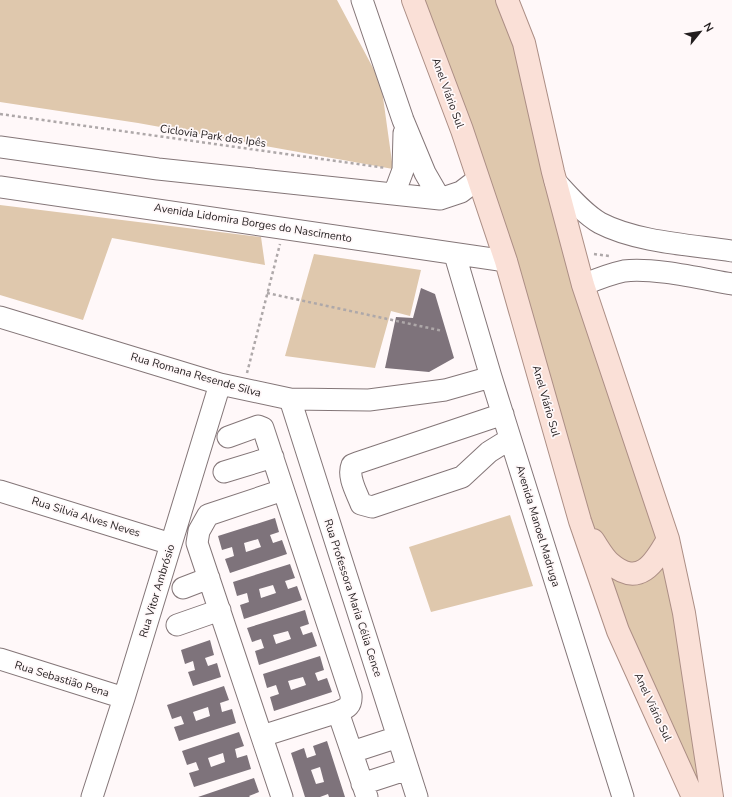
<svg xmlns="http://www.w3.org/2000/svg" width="732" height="797" viewBox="0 0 732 797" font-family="'Nunito Sans',sans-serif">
<rect width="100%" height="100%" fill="#fff8f9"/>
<path fill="#dfc8ad" d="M0,0H337L381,83L393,169L138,123L0,102Z
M413,0H507L668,539L711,792L693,797L618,631Z
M0,205L261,237L265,265L112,238L83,320L0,295Z
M314,254L421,270L410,316L391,311L375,368L285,356Z
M510,515L533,586L431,612L409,547Z"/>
<path fill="#7e737b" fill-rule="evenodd" d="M421,288L435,294L454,358L429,372L385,368L396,317L413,318Z
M275,518L279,532L270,535L273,543L282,540L287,554L230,573L225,559L234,556L232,547L222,550L218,536ZM258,539L261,547L246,552L244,543Z
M290,564L295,578L285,581L288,589L297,586L302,600L244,619L240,605L249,602L247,593L237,596L233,582ZM273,585L276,593L261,598L259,589Z
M305,610L309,624L300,627L303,635L312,632L317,646L259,665L255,651L264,648L261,639L252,642L247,628ZM288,631L291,639L276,644L273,635Z
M210,640L214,655L205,658L208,666L217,663L221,677L193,686L188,672L195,670L193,661L185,664L181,650Z
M320,656L324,670L315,673L318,681L327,678L332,692L274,711L270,697L279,694L276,685L267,688L263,674ZM303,677L306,685L291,690L288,681Z
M224,686L229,700L220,703L222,712L232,709L236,723L179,741L174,727L184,724L181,716L172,719L167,705ZM208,707L210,716L196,721L193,712Z
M239,732L244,746L235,749L237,758L247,755L251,769L194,787L189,773L199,770L196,762L187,765L182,751ZM223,753L225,762L211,767L208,758Z
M327,741L345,797H329L328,794L320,797H305L291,753L304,748L307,758L316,755L313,746ZM320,767L324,782L316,784L311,770Z
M254,778L259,792L249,796L250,797H198Z"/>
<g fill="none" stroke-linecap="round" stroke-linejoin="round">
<defs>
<path id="minor" d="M362,0L403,120L425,173L440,199
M0,147L158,169L440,199L461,192L478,179
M555,181C568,195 583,213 600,223C636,242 692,245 732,251
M0,187L506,261
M394,194L403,170L404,133
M455,255L491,377L623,797
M583,285C597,279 610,274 624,271C652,267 703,279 732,284
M0,317L220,384L290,399L369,400L445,390L491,377
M290,399L417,797
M503,414L357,463L352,465C347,477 357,493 361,504L372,507L462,477L489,452L510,439
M228,437L258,426L263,428L351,695C352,706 347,708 338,712L367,797
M224,472L273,457
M0,491L171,544
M183,588L209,578
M177,625L220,610
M0,659L124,698
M262,736L338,712
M352,752L398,737
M362,784L408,769
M92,797L124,698L220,384
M282,797L197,543L199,531L208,515L283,490"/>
<path id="major" d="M413,0L462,130L506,261L580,521L618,631L693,797
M507,0L524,43L553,172L583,285L668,539L684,613L712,797
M593,540C598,547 603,557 610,563C639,588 654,564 668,539"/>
</defs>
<use href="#minor" stroke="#847678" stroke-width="23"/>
<use href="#major" stroke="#ac8e85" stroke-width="24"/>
<path stroke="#aea8a9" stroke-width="2.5" stroke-dasharray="3 3" stroke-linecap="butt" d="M0,114L386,168
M594,254L609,256
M267,293L443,331
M247,373L280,244"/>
<use href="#minor" stroke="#fff" stroke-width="21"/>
<use href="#major" stroke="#fae0d7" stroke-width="22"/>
</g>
<g text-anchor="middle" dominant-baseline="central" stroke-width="3.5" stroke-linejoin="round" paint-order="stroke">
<g font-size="11" fill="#221d1e" stroke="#fff8f9">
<text transform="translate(448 93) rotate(70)">Anel Viário Sul</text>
<text transform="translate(213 136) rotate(8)">Ciclovia Park dos Ipês</text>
<text transform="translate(253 223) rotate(9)">Avenida Lidomira Borges do Nascimento</text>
<text transform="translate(196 375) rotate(16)">Rua Romana Resende Silva</text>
<text transform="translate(546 401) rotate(74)">Anel Viário Sul</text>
<text transform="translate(86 517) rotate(17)">Rua Silvia Alves Neves</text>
<text transform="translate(538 526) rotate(73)">Avenida Manoel Madruga</text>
<text transform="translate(157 591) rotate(-73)">Rua Vitor Ambrósio</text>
<text transform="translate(353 598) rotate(72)">Rua Professora Maria Célia Cence</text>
<text transform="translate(62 679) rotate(17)">Rua Sebastião Pena</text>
<text transform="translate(653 707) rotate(65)">Anel Viário Sul</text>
</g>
</g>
<g transform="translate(700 32) rotate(60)" stroke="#fff8f9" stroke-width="3" paint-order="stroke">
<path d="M0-3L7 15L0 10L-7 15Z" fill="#221d1e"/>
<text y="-6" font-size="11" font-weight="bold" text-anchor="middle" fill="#221d1e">N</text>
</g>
</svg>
